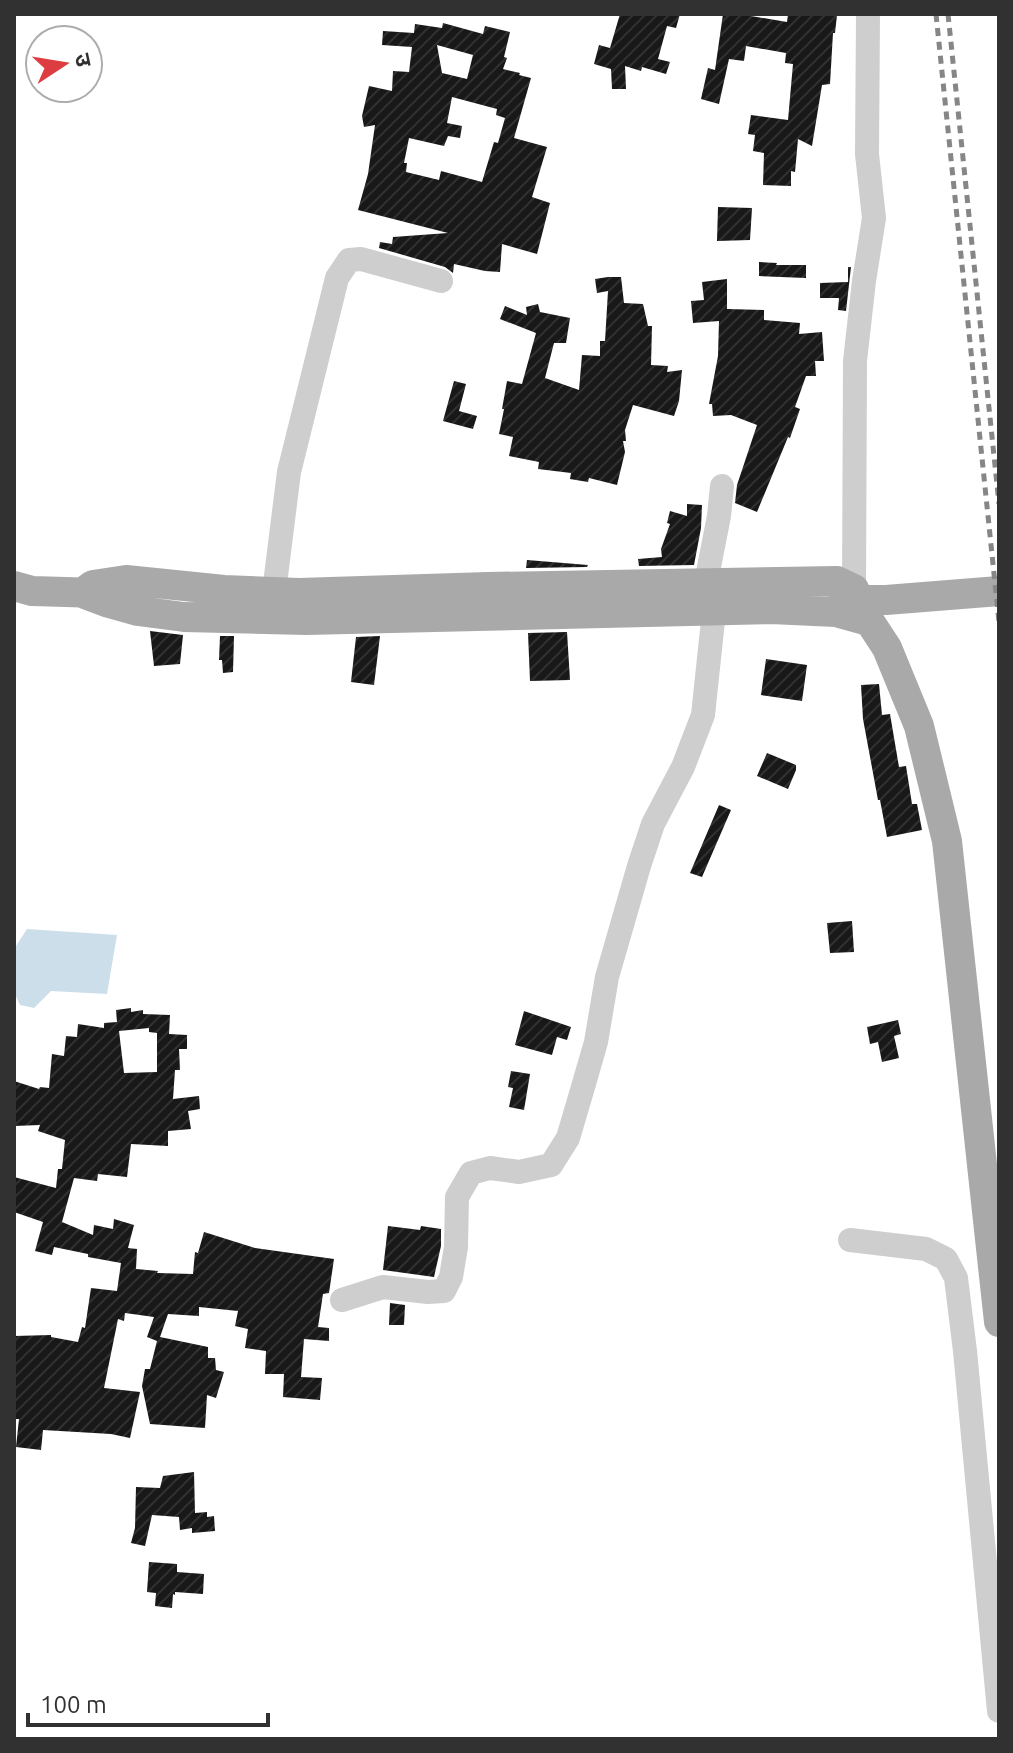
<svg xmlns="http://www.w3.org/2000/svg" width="1013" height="1753" viewBox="0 0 1013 1753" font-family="Ubuntu,'Noto Sans Devanagari',sans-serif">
<defs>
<pattern id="building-hatch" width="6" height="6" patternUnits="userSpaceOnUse" patternTransform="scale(2)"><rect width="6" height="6" fill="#181818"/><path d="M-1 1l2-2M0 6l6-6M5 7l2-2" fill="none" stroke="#313131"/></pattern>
</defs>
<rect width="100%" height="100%" fill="#fff"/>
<path fill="#cddeeb" d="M27,929L117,935L107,994L51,991L34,1008L20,1005L14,992V949Z"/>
<path fill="url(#building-hatch)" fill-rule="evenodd" d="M620,14H680L676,28L667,26L658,59L670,62L666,74L642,67L641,71L625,66L626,89H612L611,69L594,64L599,45L610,48Z
M723,14H751V16L787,22L788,14L837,15L835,33H833L830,84L822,85L812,146L798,139L795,172L791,171V186L763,185L764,153L753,151L755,135L748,134L751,115L788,120L793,64L785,63L786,53L746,46L744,61L729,59L719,104L701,99L708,68L715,70Z
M443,23L483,34L485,26L510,32L504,57L507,58L503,69L520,73L519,75L531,78L514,138L547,147L532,197L550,203L537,254L502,244L500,272L485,271L454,264L453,273L445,267L379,248L380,242L392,244L393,237L448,233L358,210L368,174L375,125L364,127L362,116L369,86L392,91L393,71L409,72L412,47L382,45L383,31L414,33L415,24L442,28ZM437,45L473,55L467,79L442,73ZM452,97L497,109L496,115L505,118L498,143L494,142L482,182L441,171L439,180L406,172L407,163H404L409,138L444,146L448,136L460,138L462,126L447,123Z
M718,207L752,208L750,240L717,241Z
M759,262L777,263L776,265H806V278L759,276Z
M848,267H851L846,311L838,310L839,298H820V283L848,282Z
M608,277H621L624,303L643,304L648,326H652L651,365L668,366L667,372L682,370L679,401L674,416L633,405L625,430L626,441H623L625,452L617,485L589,478L588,482L570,479L571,473L538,469L539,462L509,456L513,437L499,434L504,409H502L507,381L522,384L536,333L500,319L505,306L527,315L526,307L538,304L540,312L570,318L566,343H554L545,378L579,390L582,355L600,356V341H605L608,291L597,293L595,279Z
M727,279V309L764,310V320L800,323L799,334L822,332L824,361H815L816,376H806L795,407L800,409L790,438L788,437L757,512L735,503L737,485L757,425L731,415L713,416L712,404H709L718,356L719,321L693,323L691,301L704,300L702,282Z
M454,381L466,384L459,411L477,416L473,429L443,421Z
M687,504L702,505L701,528L694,565L639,566L638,559L662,557L661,549L670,524L667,523L670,511L687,516Z
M527,560L588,565L587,567L526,568Z
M150,631L183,635L180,664L154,666Z
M567,632L570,680L530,681L528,633Z
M220,636H234L233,672L223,673L222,660H219Z
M380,636L374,685L351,682L356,637Z
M766,659L807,665L802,701L761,695Z
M879,684L882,715L890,714L899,767L906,766L912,804H917L922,830L887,837L880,800H878L863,719L861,685Z
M767,753L796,765V770L788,789L757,776Z
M719,805L731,810L702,877L690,873Z
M852,921L854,952L830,953L827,923Z
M131,1008V1012L143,1010V1014L170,1015L169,1034L187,1035V1049H179L180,1070H175L173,1099L199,1096L200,1109L188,1111L191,1129L168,1131V1146L131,1144L127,1177L98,1174L97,1181L74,1178L62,1222L93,1235L94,1225L113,1229L114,1219L134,1225L128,1248L137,1249L136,1269L158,1271L157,1273L193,1274L195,1252L198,1253L204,1232L255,1248L334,1259L329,1293L323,1294L318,1327L329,1328V1341L304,1339L301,1377L322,1378L320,1400L283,1397L284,1374H265L266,1351L245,1348L248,1329L235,1326L238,1311L199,1307V1316L168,1314L160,1337L208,1347V1358H215L216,1370L224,1372L216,1398L207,1395L205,1428L150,1424L142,1386L145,1369H150L157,1341L147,1337L154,1317L125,1313L124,1321L118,1319L104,1388L140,1392L130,1438L111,1434L43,1430L41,1450L16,1447L19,1419H14V1336L51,1335V1337L78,1342L82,1327L85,1328L91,1288L117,1291L121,1263L88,1257V1254L54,1247L52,1255L35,1251L43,1222L14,1212V1177L56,1188L58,1169H62L65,1140L38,1131L40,1125L14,1126V1081L39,1089L40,1087L49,1088L52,1054L64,1056L66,1036L77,1037L78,1024L104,1028V1023L117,1022L116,1010ZM149,1028V1032L157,1033V1072L124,1073L119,1031Z
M524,1011L571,1027L567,1040L557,1037L552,1055L515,1045Z
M898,1020L901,1034L894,1036L899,1058L882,1062L878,1042L870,1044L867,1027Z
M511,1071L530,1074L524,1110L509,1107L513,1088L508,1087Z
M388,1226L420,1230L421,1226L441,1229V1246L434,1277L383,1270Z
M390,1303L405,1305L404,1325H389Z
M194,1472L195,1513L207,1512V1517L214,1516L215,1531L192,1533V1528L180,1530L179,1517L152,1515L145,1546L131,1543L135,1528L136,1487L160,1488L163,1476Z
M149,1562L177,1564V1572L204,1574L203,1594L175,1592V1595L173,1594L172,1608L155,1606L156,1593L147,1592Z"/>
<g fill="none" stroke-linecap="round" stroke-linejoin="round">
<path stroke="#cecece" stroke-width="24" d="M854,589L855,361L864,281L874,218L867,154L868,14
M274,592L289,472L337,278L349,260L361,259L441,281
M850,1240L926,1249L946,1259L956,1278L965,1351L999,1711
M342,1300L383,1287L428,1292L444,1291L451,1277L456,1247L457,1197L471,1173L490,1168L519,1172L551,1165L568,1138L583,1087L596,1042L607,977L639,866L653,824L683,767L703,715L714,611L708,572L719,516L722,486"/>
<path stroke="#a9a9a9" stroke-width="30" d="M14,586L32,591L99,593
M82,593L93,585L126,580L224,590L299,593L488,587L837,581L854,589L870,622L887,648L919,726L947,841L999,1322
M82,593L106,602L138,611L184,617L306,620L771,609L836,612L865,620
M843,600H886L999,591"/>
<path stroke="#868686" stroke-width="5" stroke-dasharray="8 6" stroke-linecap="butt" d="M936,14L999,622
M948,14L999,504"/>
</g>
<rect width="1013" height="1753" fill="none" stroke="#313131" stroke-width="32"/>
<g transform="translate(64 64) rotate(78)"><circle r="38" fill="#ffffff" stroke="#adadad" stroke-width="2"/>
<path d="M0-6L14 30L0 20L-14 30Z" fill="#dd3d40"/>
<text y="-12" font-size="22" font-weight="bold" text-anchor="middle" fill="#313131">उ</text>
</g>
<path d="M28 1713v12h240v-12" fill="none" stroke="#313131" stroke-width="4"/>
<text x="40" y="1713" font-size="24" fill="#313131" stroke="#ffffff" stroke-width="6" paint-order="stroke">100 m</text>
</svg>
